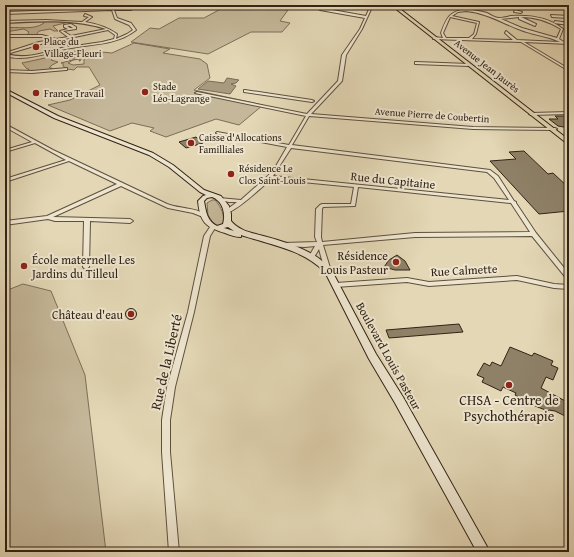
<svg xmlns="http://www.w3.org/2000/svg" width="574" height="557" viewBox="0 0 574 557" font-family="'Gentium Book Plus',serif">
<rect width="100%" height="100%" fill="#e3d7b5"/>
<filter id="stains"><feTurbulence type="fractalNoise" baseFrequency=".005" numOctaves="4"/><feColorMatrix values="0 0 0 0 .2 0 0 0 0 .09 0 0 0 0 .02 0 0 0 .5 -.17"/></filter>
<radialGradient id="worn" r=".72"><stop offset=".6" stop-color="#630" stop-opacity="0"/><stop offset="1" stop-color="#630" stop-opacity=".3"/></radialGradient>
<path fill="#c5b89a" stroke="#7c6e58" d="M228,5H256L288,10L280,21L290,23L282,32H251L208,54L131,42L150,28L159,29L179,18H204Z
M43,21L69,22L53,26L58,31H54L50,29L39,31L36,35H27L29,32L24,29L5,32V28C17,26 33,31 44,23Z
M134,43L170,49L163,53L200,59L207,64L210,78L194,90L263,105L239,125L216,119L166,137L150,131L154,128L132,123L110,131L48,105L70,100L100,85L89,67H77L74,70L67,69L63,66V63H61L80,58H82L80,61H79L80,59L73,60L68,63L73,65L84,64V58L82,57L90,55V53L76,54L72,57H79L69,59L70,56L62,54L80,50L112,53Z
M54,56L51,60L58,62L52,65L49,68H52L51,70L28,71L29,69H27L22,63Z
M212,200H215C221,207 226,216 222,225L215,226L208,215L207,203Z
M23,284L51,291L85,375L106,552H5V291Z"/>
<path fill="#a79a7f" stroke="#786a55" d="M227,78L239,80L236,83L231,84L236,86L230,94L198,89L208,81L224,83Z"/>
<path fill="#8e8168" stroke="#322315" d="M555,116H564L569,120V128L558,126L549,119H558Z
M196,137L203,143L186,148L179,142Z
M524,151L548,174L553,173L569,188V211L539,214L490,161L516,159L509,152Z
M397,255L405,261L410,270H395L384,267L389,260Z
M125.5 314a5.5 5.5 0 1 1 11 0a5.5 5.5 0 1 1-11 0Z
M459,324L463,332L389,338L386,330Z
M510,347L532,356L534,353L553,361L551,365L558,368L553,380L546,377L541,388L569,403V418L555,411L549,410L548,411L535,406L515,395L516,393L503,387L501,391L482,382L484,378L477,375L484,363L490,366L492,362L501,366Z"/>
<g fill="none" stroke-linecap="round" stroke-linejoin="round">
<defs>
<path id="street" d="M142,5H146L130,10H114L117,18L131,23L136,30C116,46 89,44 66,49C45,53 26,62 5,56V53L39,42L52,40L42,37H5V35H42L56,39L68,37L60,31L68,29L64,27V25L71,24L76,27V29L63,31L71,36L106,29C74,19 38,21 5,23V21L46,20L82,22L89,17L84,16L85,14L92,17L85,22C97,24 107,27 117,34L116,39L127,34L133,30L129,25L115,19L112,10L5,14V12L130,8ZM67,26H70L73,28H70ZM108,30L115,35L114,39L102,42L68,47L65,41L60,40ZM56,41L63,43L65,47C46,52 26,60 7,54L41,44Z
M311,5H314L321,8L366,16L371,5H373L362,29L346,55L342,81L311,114L473,127L555,128L557,129L555,130L473,129L309,116L292,145L490,170L498,176L514,201L516,202V203L536,233L569,274V280L567,279L532,236L415,237L323,245L331,271L328,273L325,271L319,249L313,259H309L308,258L315,246L305,247L282,246L281,245L284,243L317,242L315,237L316,209L320,205L322,204H351L354,187L271,179C263,186 235,213 225,213V211L237,202H229L219,200V198L241,200L242,199L268,176L276,166L287,147L218,134L216,133L217,132L289,145L306,116L195,93L197,92L307,114L338,81L342,55L360,29L365,18L320,10ZM291,148L487,172L494,178L509,200L273,176ZM358,187L511,203L530,232L415,233L322,242L321,237L322,209L323,207L355,206Z
M563,5H565L569,9V11Z
M466,9C473,10 480,11 487,13C491,15 495,18 499,18C502,18 507,17 511,16C530,15 548,17 563,29L559,39L564,42H569V44L524,42L569,69V71L521,42L433,39L434,37L443,38L441,33C447,17 449,12 466,9ZM466,11C487,13 502,23 521,30C534,35 548,36 560,42L517,40L506,31L505,33L513,40L472,39L476,34L479,22L452,16L458,12ZM450,17L477,23L474,34L469,38H446L443,33ZM519,17V19L535,26L536,24L521,17C536,17 548,21 561,29L557,38L522,28L501,19Z
M515,10L522,12L521,13L514,12Z
M551,15L569,16V18L552,17Z
M555,21L569,23V25L554,23Z
M416,62L469,64L471,65L469,66L415,64V62Z
M67,68V70H66L32,73L5,72V70L32,71Z
M245,90L312,100L314,101L312,102L244,92V90Z
M569,112V114L531,115L529,114L531,113Z
M5,124L53,150L167,204C179,209 195,207 206,215L203,217L193,213L168,208L121,186L53,217L130,219L133,221L130,223L90,221L89,267L86,269L84,268L83,267L84,221H55L48,219L5,225V221L47,216L117,184L69,161L5,182V179L66,160L35,143L5,152V150L32,142L5,127Z
M212,226L215,228L210,236L194,312L175,387L170,420V452L179,552H169L162,452V420L167,387L188,312L204,236L210,227Z
M517,276L554,284L569,285V289L554,288L517,280L429,286L407,282L336,287L333,285L336,283L407,278L429,282Z"/>
<path id="secondary" d="M5,89L58,116L153,153L173,165L204,190L221,196L229,206L231,214V221C240,232 254,233 267,237C289,243 318,252 332,271L376,354L403,397L490,552H477L395,403L369,359L325,272C302,249 271,245 241,235V237C235,237 230,235 225,233C205,227 200,222 198,201L203,196L206,195L200,192L169,167L149,155L54,118L5,92ZM212,197C223,201 226,214 223,224L217,226C207,221 206,212 204,201L207,198ZM228,227L234,231L224,228Z"/>
<path id="primary" d="M391,5H395L569,140V145Z"/>
</defs>
<use href="#street" stroke="#5e503d" stroke-width="2"/>
<use href="#secondary" stroke="#322315" stroke-width="2"/>
<use href="#primary" stroke="#322315" stroke-width="2"/>
<use href="#street" fill="#ede5cf" fill-rule="evenodd"/>
<use href="#secondary" fill="#ede5cf" fill-rule="evenodd"/>
<use href="#primary" fill="#e3d7b5" fill-rule="evenodd"/>
</g>
<g fill="#8f2418" stroke="#ede5cf" stroke-width="1.5">
<circle cx="36" cy="47" r="4"/>
<circle cx="145" cy="92" r="4"/>
<circle cx="36" cy="93" r="4"/>
<circle cx="191" cy="143" r="4"/>
<circle cx="231" cy="174" r="4"/>
<circle cx="396" cy="262" r="4"/>
<circle cx="24" cy="266" r="4"/>
<circle cx="131" cy="314" r="4"/>
<circle cx="509" cy="385" r="4"/>
</g>
<g text-anchor="middle" dominant-baseline="central" stroke-width="4" stroke-linejoin="round" paint-order="stroke">
<g font-size="10" fill="#322315" stroke="#ede5cf" text-anchor="start">
<text x="44" y="41">Place du<tspan x="44" dy="12">Village-Fleuri</tspan></text>
<text x="153" y="86">Stade<tspan x="153" dy="12">Léo-Lagrange</tspan></text>
<text x="44" y="93">France Travail</text>
<text x="199" y="137">Caisse d'Allocations<tspan x="199" dy="12">Familliales</tspan></text>
<text x="239" y="168">Résidence Le<tspan x="239" dy="12">Clos Saint-Louis</tspan></text>
</g>
<g font-size="10" fill="#322315" stroke="#ede5cf">
<text transform="translate(487 66) rotate(38)">Avenue Jean Jaurès</text>
<text transform="translate(432 115) rotate(4)">Avenue Pierre de Coubertin</text>
</g>
<g font-size="12" fill="#322315" stroke="#ede5cf">
<text transform="translate(393 180) rotate(6)">Rue du Capitaine</text>
<text transform="translate(464 270) rotate(-3)">Rue Calmette</text>
<text transform="translate(389 356) rotate(61)">Boulevard Louis Pasteur</text>
</g>
<g font-size="12" fill="#322315" stroke="#ede5cf" text-anchor="end">
<text x="388" y="255">Résidence<tspan x="388" dy="14">Louis Pasteur</tspan></text>
<text x="32" y="259" text-anchor="start">École maternelle Les<tspan x="32" dy="14">Jardins du Tilleul</tspan></text>
<text x="123" y="314">Château d'eau</text>
</g>
<g font-size="14" fill="#322315" stroke="#ede5cf">
<text transform="translate(166 362) rotate(-77)">Rue de la Liberté</text>
</g>
<g font-size="14" fill="#322315" stroke="#ede5cf">
<text x="509" y="400">CHSA - Centre de<tspan x="509" dy="16">Psychothérapie</tspan></text>
</g>
</g>
<rect width="574" height="557" fill="none" stroke="#e3d7b5" stroke-width="20"/>
<rect x="6" y="6" width="562" height="545" fill="none" stroke="#322315" stroke-width="2"/>
<rect x="10" y="10" width="554" height="537" fill="none" stroke="#322315"/>
<rect width="100%" height="100%" filter="url(#stains)"/>
<rect width="100%" height="100%" fill="url(#worn)"/>
</svg>
